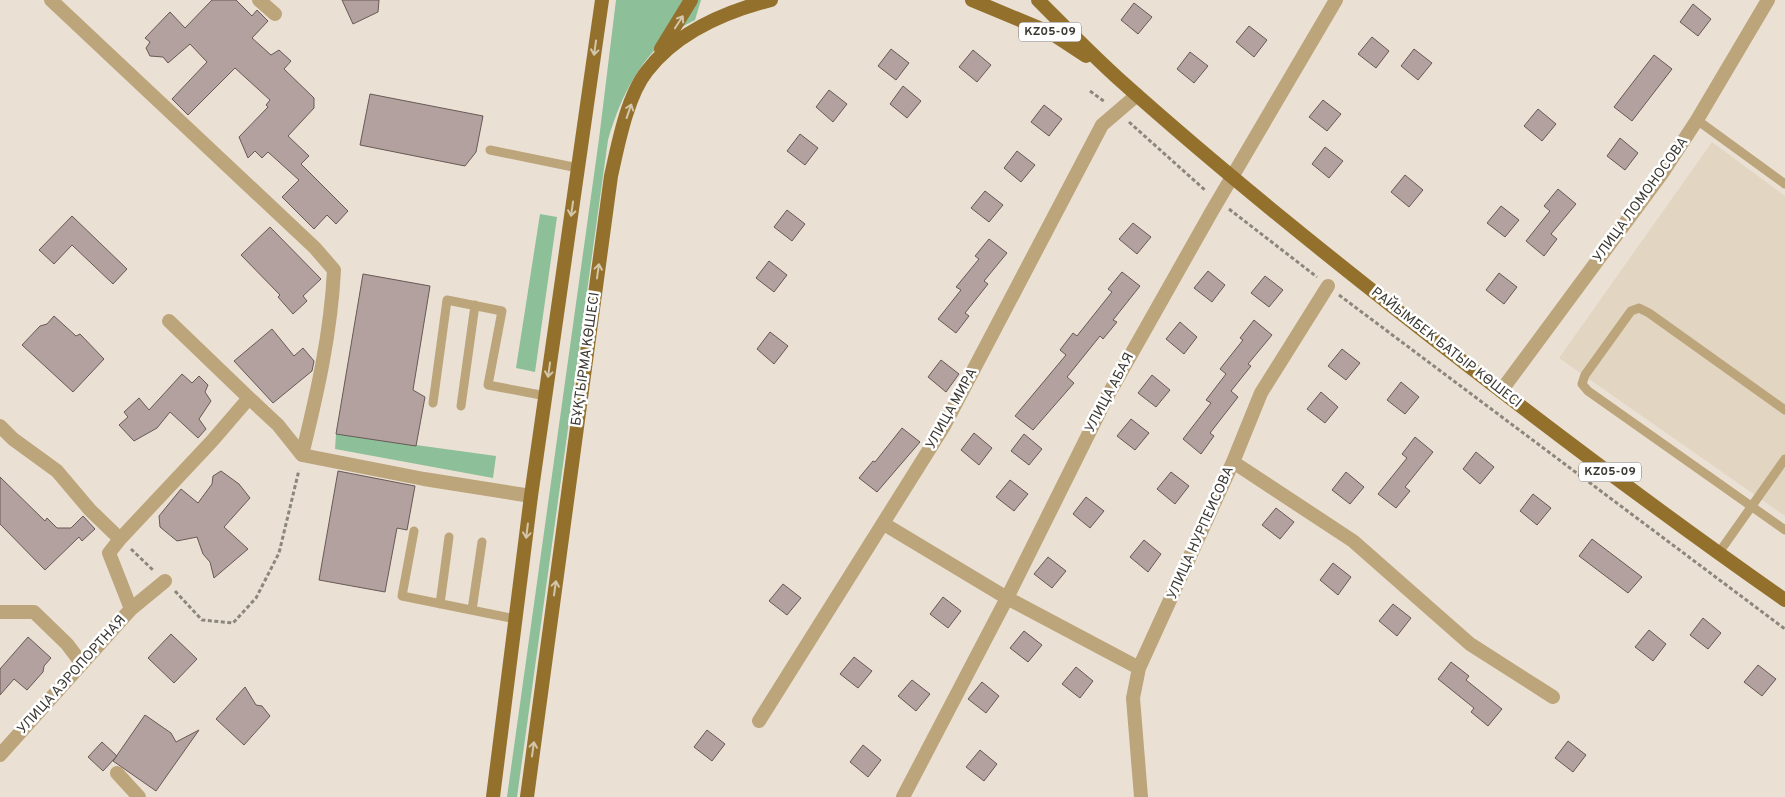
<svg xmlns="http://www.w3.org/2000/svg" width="1785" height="797" viewBox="0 0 1785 797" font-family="Overpass,sans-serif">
<rect width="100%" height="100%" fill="#eae1d4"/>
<path fill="#e2d6c2" d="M1712,142L1785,196V516L1559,358Z"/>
<path fill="#8dbf98" d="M616,0H701L695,20C647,43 622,91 608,140L517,797H507L599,139Z
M540,214L557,217L535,372L516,368Z
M336,434L496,456L493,478L335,449Z"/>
<path fill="#b2a19e" stroke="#685956" d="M212,0H236L252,16L257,10L268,21L252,38L271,55L279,50L291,61L284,69L314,98V108L288,136L309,156L301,164L348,211L336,224L327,215L314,229L282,197L299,180L268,152L262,158L255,151L248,158L239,137L268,107L266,105L270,100L235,68L188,115L172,99L207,62L190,44L168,63L163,57L150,56L146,48L150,42L145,38L170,12L185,28Z
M342,0H379L378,12L353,24Z
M1134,3L1152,17L1138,34L1121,20Z
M1693,4L1711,19L1698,36L1680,22Z
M1249,26L1267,40L1254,57L1236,42Z
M1372,37L1389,51L1376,68L1358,54Z
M891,49L909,63L896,80L878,66Z
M1414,49L1432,63L1418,80L1401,66Z
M973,50L991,65L977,82L959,67Z
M1190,52L1208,66L1194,83L1177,69Z
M1654,55L1672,69L1632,121L1614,107Z
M903,86L921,101L907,118L890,104Z
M829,90L847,104L833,122L816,107Z
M370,94L483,116L476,152L465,166L360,145Z
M1323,100L1341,114L1327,131L1309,117Z
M1044,105L1062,119L1049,136L1031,122Z
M1538,109L1556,124L1542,141L1524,126Z
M800,134L818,148L805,165L787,151Z
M1620,138L1638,153L1625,170L1607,156Z
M1325,147L1343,161L1329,178L1312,164Z
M1017,151L1035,165L1021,182L1004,168Z
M1405,175L1423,190L1409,207L1391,192Z
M1558,189L1576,204L1551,234L1557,239L1544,256L1526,241L1550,211L1544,206Z
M985,191L1003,205L989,222L971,208Z
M1501,206L1519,220L1505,237L1487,223Z
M787,210L805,224L792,241L774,227Z
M72,216L127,269L113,284L72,245L54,264L39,250Z
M1133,223L1151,237L1137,254L1119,239Z
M270,227L321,279L303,296L307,301L293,314L278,297L280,295L241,255Z
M989,239L1007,253L984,281L988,284L965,313L969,316L956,333L938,319L961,290L956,287L979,259L975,256Z
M769,261L787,275L774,292L756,278Z
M1208,271L1225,285L1212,302L1194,288Z
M1122,272L1140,286L1113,320L1117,322L1103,339L1100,336L1067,377L1074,383L1033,430L1015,416L1066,355L1060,350L1073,333L1077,336L1112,292L1108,289Z
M1499,273L1517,287L1504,304L1486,290Z
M363,274L430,286L413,390L425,397L416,446L336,434Z
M1265,276L1283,290L1269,307L1251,293Z
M54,316L76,336L80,334L104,359L73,392L22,345L40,326L47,324Z
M1254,320L1272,335L1248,364L1251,366L1231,391L1238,397L1210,433L1214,436L1201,454L1183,439L1211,403L1206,400L1226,374L1220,369L1243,340L1240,338Z
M1180,322L1197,337L1184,354L1166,339Z
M272,329L294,356L303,348L314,361L312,371L273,403L234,361Z
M770,332L788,346L774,364L757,349Z
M1342,349L1360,363L1346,380L1328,366Z
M941,360L959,374L946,392L928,377Z
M182,374L192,383L199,376L208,385L205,392L211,401L199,419L206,429L198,438L170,412L157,428L134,441L119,425L128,417L124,412L139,398L149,410Z
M1152,375L1170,390L1156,407L1138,393Z
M1401,382L1419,397L1405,414L1387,400Z
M1321,392L1338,407L1325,423L1307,409Z
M1131,419L1149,433L1135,450L1117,436Z
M902,428L920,442L877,492L859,478L873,461L875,462Z
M974,433L992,448L979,465L961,450Z
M1024,434L1042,449L1029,465L1011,451Z
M1415,437L1433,452L1405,487L1410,491L1396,508L1378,494L1407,458L1402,454Z
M1476,452L1494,467L1480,484L1463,469Z
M221,471L239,484L250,498L224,527L248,549L214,578L210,562L203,554L197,537L177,541L160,527L159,516L181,489L198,503L212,484L213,476Z
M338,471L415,486L407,530L397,528L385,592L319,580Z
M1171,472L1189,486L1175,504L1157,489Z
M1346,472L1364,487L1350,504L1332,490Z
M0,477L45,521L47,518L57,528H71L83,516L95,529L82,541L79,537L45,570L0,524Z
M1010,480L1028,494L1014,511L996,497Z
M1533,494L1551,508L1537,525L1520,511Z
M1086,497L1104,511L1090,528L1073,514Z
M1276,508L1294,522L1280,539L1262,525Z
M1592,539L1642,577L1628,593L1579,556Z
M1144,540L1161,554L1148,572L1130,557Z
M1048,557L1066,571L1052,588L1034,574Z
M1333,563L1351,577L1338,595L1320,580Z
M783,584L801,598L787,615L769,601Z
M943,597L961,611L948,628L930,614Z
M1393,604L1411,618L1397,636L1379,621Z
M1703,618L1721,633L1708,649L1690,635Z
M1649,630L1666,644L1653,661L1635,647Z
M1024,631L1042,645L1028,662L1010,648Z
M171,634L197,659L174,683L148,658Z
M28,637L51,658L44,666L43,672L27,690L14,679L0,695V669Z
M854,657L872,671L858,688L840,674Z
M1451,662L1469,676L1466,680L1502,709L1488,726L1471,712L1474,708L1438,679Z
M1758,665L1776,679L1762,696L1744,682Z
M1076,667L1093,681L1080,698L1062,684Z
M912,680L930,694L916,711L898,696Z
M982,682L999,696L986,713L968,699Z
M245,687L256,705L262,706L270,716L244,745L216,719Z
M145,715L171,733L176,742L199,730L156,791L113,761Z
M707,730L725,744L712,761L694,747Z
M1568,741L1586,755L1573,772L1555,758Z
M102,742L117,756L103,771L88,757Z
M863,745L881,760L868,777L850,762Z
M980,750L997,764L984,781L966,767Z"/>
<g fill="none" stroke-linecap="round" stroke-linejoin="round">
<path stroke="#8c867d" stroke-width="3" stroke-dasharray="4 2.5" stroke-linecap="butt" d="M1090,91L1105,102
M1129,122L1206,191
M1229,209L1317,277
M1339,295L1785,629
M131,549L154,571
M175,591L202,620L233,623L256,598L279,553L299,470"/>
<path stroke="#bca47b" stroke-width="9" d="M1697,120L1785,184
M490,150L578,168
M433,403L447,300L502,311L488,385L546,396
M461,406L475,305
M1785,410L1649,313L1639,308L1631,311L1585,375L1582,384L1588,391L1785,530
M414,531L402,596L516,619
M1718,554L1785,459
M440,604L449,537
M472,610L482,542"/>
<path stroke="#bca47b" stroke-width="14" d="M51,0L315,248L334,270C331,333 317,394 302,455
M259,0L275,14
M169,321L249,398
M1501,391L1663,172L1697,120L1768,0
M0,426L13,439L57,471L90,510L120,539L212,441L249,398L278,425L302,455L424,479L531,496
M1233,462L1353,541L1470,644L1553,697
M884,524L1007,598L1139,668
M131,609L165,581
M0,612H34L67,644L82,664
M759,721L944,426L1102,125L1137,95
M0,755L131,609L109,553L120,539
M117,773L139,797
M903,797L1007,598L1107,397L1212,211L1336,0
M1141,797L1133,698L1139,668L1233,462L1261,393L1328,286"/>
<path stroke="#93712c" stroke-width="14" d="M972,0L1051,33L1086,56
M1038,0C1065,27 1092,55 1121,81C1225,174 1334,261 1444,347C1556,434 1669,519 1785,600
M661,49L691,0
M493,797L531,496L602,0
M527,797L611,176C618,145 627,96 647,71C677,32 724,12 771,0"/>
</g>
<defs><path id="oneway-shaft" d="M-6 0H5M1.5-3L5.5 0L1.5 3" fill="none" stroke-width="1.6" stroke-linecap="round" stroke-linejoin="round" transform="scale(1.25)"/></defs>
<g stroke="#d4c6ab">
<use href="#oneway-shaft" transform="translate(679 22) rotate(-57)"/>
<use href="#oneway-shaft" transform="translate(595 48) rotate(98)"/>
<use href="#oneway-shaft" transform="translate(629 111) rotate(-71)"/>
<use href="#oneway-shaft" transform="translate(572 209) rotate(98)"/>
<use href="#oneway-shaft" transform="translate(598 271) rotate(-82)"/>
<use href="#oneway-shaft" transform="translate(549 370) rotate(98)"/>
<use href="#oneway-shaft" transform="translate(527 531) rotate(97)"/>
<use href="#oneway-shaft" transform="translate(555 588) rotate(-82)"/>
<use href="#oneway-shaft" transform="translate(533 749) rotate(-82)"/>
</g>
<g text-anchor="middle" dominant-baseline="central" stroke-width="5" stroke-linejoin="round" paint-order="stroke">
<g fill="#fff" stroke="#767470" stroke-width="1">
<rect x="1019" y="22.5" width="62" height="19" rx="4"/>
<rect x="1579" y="462.5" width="62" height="19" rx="4"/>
</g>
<g font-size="12" font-weight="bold" fill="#3c3933">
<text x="1050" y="32">KZ05-09</text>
<text x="1610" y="472">KZ05-09</text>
</g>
<g font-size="14" fill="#3c3933" stroke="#fff">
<text transform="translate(1641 200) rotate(-54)">УЛИЦА ЛОМОНОСОВА</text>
<text transform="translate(1446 348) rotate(38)">РАЙЫМБЕК БАТЫР КӨШЕСІ</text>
<text transform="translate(586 359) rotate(-82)">БҰҚТЫРМА КӨШЕСІ</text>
<text transform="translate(1110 393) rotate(-62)">УЛИЦА АБАЯ</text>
<text transform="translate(952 409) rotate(-61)">УЛИЦА МИРА</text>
<text transform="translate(1201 533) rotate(-66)">УЛИЦА НУРПЕИСОВА</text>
<text transform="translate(72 675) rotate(-48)">УЛИЦА АЭРОПОРТНАЯ</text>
</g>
</g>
</svg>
